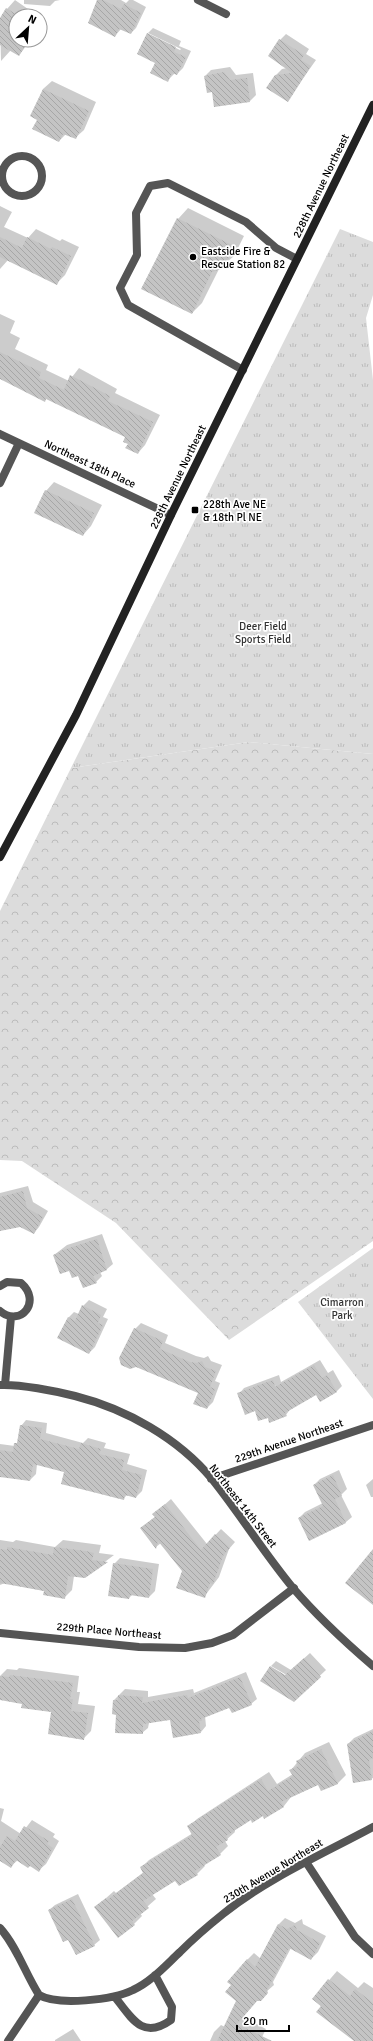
<svg xmlns="http://www.w3.org/2000/svg" width="373" height="2041" viewBox="0 0 373 2041" font-family="Signika,sans-serif">
<defs>
<pattern id="forest-crowns" width="20" height="18" patternUnits="userSpaceOnUse"><rect width="20" height="18" fill="#dcdcdc"/><path d="M2 6a3 3 0 1 1 6 0M12 15a3 3 0 1 1 6 0" fill="none" stroke="#bbb"/></pattern>
<pattern id="park-tufts" width="24" height="20" patternUnits="userSpaceOnUse"><rect width="24" height="20" fill="#dcdcdc"/><path d="M3 7l-1-3M5 7V3M7 7l1-3M15 17l-1-3M17 17v-4M19 17l1-3" fill="none" stroke="#bbb"/></pattern>
<pattern id="building-back-hatch" width="6" height="6" patternUnits="userSpaceOnUse"><rect width="6" height="6" fill="#c4c4c4"/><path d="M-1 5l2 2M0 0l6 6M5-1l2 2" fill="none" stroke="#a7a7a7"/></pattern>
</defs>
<rect width="100%" height="100%" fill="#fff"/>
<path fill="url(#forest-crowns)" d="M249,742L373,754V1241L229,1340L116,1223L22,1161L0,1160V911L71,768Z"/>
<path fill="url(#park-tufts)" d="M340,229L373,242V295L366,318L373,380V754L249,742L71,768Z
M373,1248V1399L298,1302Z"/>
<path fill="#0003" d="M15,0L28,9L24,16H16V40H31L19,55L11,50L1,61L0,20L7,9Z
M24,0H60L55,1L50,6L24,4Z
M99,0H121L126,3L129,0H133L146,7L136,28L131,33L121,29L115,36Z
M153,28L181,41L179,46L191,51L183,68L177,74L175,73L168,80L156,63L148,34L180,50L181,49L148,33Z
M286,34L309,49L306,54L316,60L287,101L276,75L282,69L287,68L280,40Z
M230,67L236,75L253,73L256,95L250,101L215,106L213,91L205,76L211,70Z
M52,81L96,102L84,130L75,138L66,134L59,141L38,119L43,89Z
M0,206L12,212L4,227L28,238L36,229L60,241L62,239L79,247L65,275L57,283L8,260L0,269Z
M188,208L244,236L234,256L219,269L202,303L192,313L178,219Z
M0,314L15,321L10,333L20,338L15,349L48,365L46,370L69,381L79,368L117,389L115,393L160,415L145,445L138,453L129,444L126,437L47,398L44,401L0,372Z
M54,482L102,505L91,526L83,535L46,491Z
M28,1186L33,1202L48,1211L39,1227L34,1233L20,1226L0,1228V1193Z
M102,1234L113,1264L107,1269L100,1272L102,1276L96,1282L70,1270L54,1255L67,1245Z
M89,1300L107,1309L103,1317L108,1319L95,1347L89,1353L68,1318L74,1312L79,1314L83,1306Z
M141,1323L168,1335L165,1343L196,1356L204,1358L208,1356L211,1361L222,1365L215,1381L220,1383L213,1402L207,1408L199,1392L135,1329Z
M320,1360L328,1373L333,1370L342,1386L336,1392L317,1394L291,1408L286,1415L268,1417L255,1410L239,1394L244,1388L279,1375L281,1382Z
M26,1420L47,1423L46,1433L83,1443L88,1438L106,1443L104,1448L130,1454L127,1464L147,1470L142,1491L136,1497L128,1494L123,1499L65,1472L37,1464L36,1474L30,1480L0,1476V1444L15,1446L19,1440L21,1426Z
M339,1470L347,1489L341,1495L352,1517L346,1522L309,1540L299,1518L305,1512L323,1503L314,1485L320,1479Z
M373,1479V1497H371L366,1485Z
M171,1499L207,1544L221,1529L235,1542L229,1549L219,1577L204,1597L161,1543L156,1547L141,1528L156,1516L154,1514Z
M0,1540L13,1542L16,1540L55,1547L63,1540L101,1545L99,1553L114,1555L85,1577L74,1576L72,1590L64,1598L45,1591L5,1583L0,1585Z
M120,1558L159,1564L155,1591L149,1597L133,1594L129,1598L114,1564Z
M310,1653L326,1670L294,1700L290,1677L271,1666L276,1661L291,1670Z
M19,1668L79,1676L77,1692H80L78,1704L95,1706L91,1731L84,1738L52,1711L23,1703L0,1699V1676L7,1669L17,1670Z
M246,1672L257,1699L251,1704L230,1706L205,1716L206,1726L201,1732L171,1718L149,1723L148,1728L142,1733L117,1714L114,1700L125,1689L148,1691V1697L193,1689L194,1693Z
M373,1729V1778L371,1779L348,1744L354,1738Z
M329,1742L346,1775L338,1783L322,1790L319,1784L291,1797L284,1806L265,1817L263,1815L251,1819L234,1829L235,1832L225,1841L228,1846L220,1854L204,1864L205,1866L197,1874L176,1880L152,1894L156,1899L140,1913L142,1916L134,1924L96,1907L114,1891L116,1893L144,1872L141,1868L149,1860L193,1833L189,1827L197,1819L269,1772L277,1784L293,1774L291,1770L305,1753Z
M0,1808L4,1809L1,1821L21,1834L32,1820L55,1834L53,1837L59,1841L46,1864L39,1870L18,1860L11,1866L0,1860Z
M78,1894L100,1940L94,1945L69,1938L49,1910L55,1905Z
M285,1918L295,1923L302,1919L303,1924L326,1936L318,1952L311,1959L291,1948L273,1982L274,1985L257,2000L243,2017L266,2029L260,2041H210L214,2032L221,2025L225,2027L237,2001L247,1960L254,1953L261,1959L279,1924Z
M337,1971L358,1988L364,1982L373,1988V2041H358L313,1999Z
M73,2029L81,2041H55V2040Z"/>
<path fill="url(#building-back-hatch)" d="M97,0H103L121,9L124,4L141,13L131,34L119,29L115,37L88,23Z
M6,8L19,16H16V40H29L19,56L0,45V18Z
M147,33L176,47L174,52L186,57L177,75L172,73L168,82L150,73L155,63L137,54Z
M279,39L304,55L301,60L311,66L288,102L266,88L275,75L292,73L268,56Z
M224,72L230,80L247,78L250,102L214,107L212,92L207,93L204,76Z
M43,89L89,111L76,139L63,134L59,142L32,129L37,120L30,116Z
M177,218L234,246L224,268L212,272L192,314L141,289Z
M0,237L22,248L27,237L51,249L52,247L71,256L57,285L0,257Z
M0,352L41,372L39,378L64,390L70,375L110,396L108,401L153,422L138,454L125,448L128,444L123,442L125,437L46,399L45,402L0,379Z
M45,490L94,513L83,536L34,513Z
M23,1191L27,1208L43,1217L34,1234L20,1227L0,1231V1197Z
M97,1239L107,1270L93,1276L97,1283L83,1288L78,1276L72,1278L69,1271L60,1274L53,1255L60,1252V1251Z
M82,1305L101,1315L98,1323L103,1325L89,1354L57,1338L68,1317L75,1321Z
M134,1328L163,1341L160,1349L190,1362L197,1363L202,1361L205,1367L216,1371L210,1387L215,1389L207,1409L193,1404L198,1393L136,1367L130,1369L121,1365L119,1358Z
M314,1365L322,1378L327,1375L337,1392L320,1402L316,1395L285,1413L287,1416L269,1423L268,1418L258,1421L255,1411L245,1415L237,1393L273,1380L275,1387Z
M20,1425L42,1428L40,1439L79,1449L81,1443L101,1449L99,1454L124,1460L122,1470L142,1475L136,1498L125,1495L124,1500L61,1484L64,1472L33,1464L30,1481L0,1477V1450L13,1452L14,1443H17Z
M333,1475L342,1496L335,1499L346,1523L309,1541L298,1518L323,1506L313,1485Z
M165,1504L201,1550L215,1534L230,1548L223,1556L213,1584L210,1583L205,1598L176,1588L182,1571L158,1541L156,1549L140,1528L155,1517L152,1514Z
M7,1547L53,1555L54,1547L86,1551L94,1553L92,1560L108,1562L85,1578L68,1576L65,1599L43,1595L44,1591L0,1583V1549L7,1550Z
M373,1549V1605L345,1583Z
M113,1563L153,1569L149,1598L130,1595L129,1599L108,1596Z
M304,1658L321,1677L294,1702L260,1681L270,1666L285,1675Z
M10,1675L73,1683L70,1699H73L71,1711L88,1713L84,1740L48,1734L51,1712L21,1708L22,1704L0,1700V1676L9,1677Z
M240,1677L252,1705L232,1713L229,1708L201,1719L202,1721H199L201,1733L173,1738L170,1720L143,1724V1734L115,1733L116,1715L112,1714L113,1700H118V1695L143,1697L142,1703L187,1695L188,1698Z
M373,1731V1758L369,1760L372,1780L353,1783L347,1744Z
M321,1749L338,1784L321,1791L318,1785L281,1802L284,1807L264,1819L263,1816L252,1823L251,1820L226,1836L228,1840L216,1847L221,1855L195,1871L198,1875L179,1886L175,1881L143,1901L149,1908L132,1921L135,1925L118,1938L94,1907L106,1898L107,1900L143,1873L140,1867L189,1837L192,1835L187,1826L261,1779L268,1791L293,1776L289,1770L298,1766L296,1761Z
M24,1826L49,1841L47,1844L53,1848L39,1872L30,1866L28,1868L16,1860L11,1868L0,1861V1847L7,1836L15,1841Z
M72,1899L95,1946L76,1955L68,1940L63,1942L48,1910Z
M278,1924L287,1929L295,1925L297,1930L320,1943L311,1960L289,1948L267,1990L268,1993L261,2001H257L237,2024L272,2041H217L236,2001L225,1992L231,1985L227,1982L247,1959L255,1967Z
M328,1979L350,1996L355,1989L373,2003V2041H354L316,2012L321,2006L312,1999Z"/>
<g fill="none" stroke-linecap="round" stroke-linejoin="round">
<path stroke="#555" stroke-width="8" d="M243,370L128,305L120,288L137,255L136,213L150,186L168,183L246,222L276,248L297,259"/>
<path stroke="#555" stroke-width="8" d="M198,0L226,14
M2 176a20 20 0 1 1 40 0a20 20 0 1 1-40 0Z
M0,434L171,515
M0,483L19,443
M0,1286L7,1282L21,1283C42,1301 21,1328 0,1311
M0,1385C20,1384 55,1391 75,1396C126,1409 178,1438 212,1479C240,1514 264,1553 293,1588C317,1616 345,1642 373,1666
M5,1385L11,1317
M211,1479L373,1425
M0,1633L139,1647L185,1648L212,1643L233,1635L294,1588
M306,1862L355,1937L373,1954
M0,1928C17,1947 25,1973 39,1995
M115,1997C132,2019 143,2040 171,2020L172,2007L155,1975
M8,2041L39,1995C58,2006 113,2000 133,1990C151,1982 166,1965 180,1952C194,1938 208,1926 223,1914C268,1878 323,1854 373,1827"/>
<path stroke="#222" stroke-width="8" d="M0,857L76,715L171,515L373,105"/>
</g>
<g fill="#000" stroke="#fff" stroke-width="1.5">
<circle cx="193" cy="257" r="4"/>
<rect x="191" y="506" width="8" height="8" rx="2"/>
</g>
<g text-anchor="middle" dominant-baseline="central" stroke-width="3.5" stroke-linejoin="round" paint-order="stroke">
<g font-size="11" fill="#000" stroke="#fff">
<text transform="translate(321 186) rotate(-64)">228th Avenue Northeast</text>
<text transform="translate(90 464) rotate(25)">Northeast 18th Place</text>
<text transform="translate(178 477) rotate(-64)">228th Avenue Northeast</text>
<text transform="translate(289 1441) rotate(-19)">229th Avenue Northeast</text>
<text transform="translate(243 1506) rotate(52)">Northeast 14th Street</text>
<text transform="translate(109 1631) rotate(5)">229th Place Northeast</text>
<text transform="translate(273 1871) rotate(-31)">230th Avenue Northeast</text>
</g>
<g font-size="11" fill="#000" stroke="#fff" text-anchor="start">
<text x="201" y="251">Eastside Fire &amp;<tspan x="201" dy="13">Rescue Station 82</tspan></text>
<text x="203" y="504">228th Ave NE<tspan x="203" dy="13">&amp; 18th Pl NE</tspan></text>
</g>
<g font-size="11" fill="#333" stroke="#fff">
<text x="263" y="626">Deer Field<tspan x="263" dy="13">Sports Field</tspan></text>
<text x="342" y="1302">Cimarron<tspan x="342" dy="13">Park</tspan></text>
</g>
</g>
<g transform="translate(28 28) rotate(26)"><circle r="19" fill="#ffffff" stroke="#999999"/>
<path d="M0-3L7 15L0 10L-7 15Z" fill="#000000"/>
<text y="-6" font-size="11" font-weight="bold" text-anchor="middle" fill="#000000">N</text>
</g>
<path d="M237 2025v6h52v-6" fill="none" stroke="#000000" stroke-width="2"/>
<text x="243" y="2025" font-size="12" fill="#000000" stroke="#ffffff" stroke-width="3" paint-order="stroke">20 m</text>
</svg>
